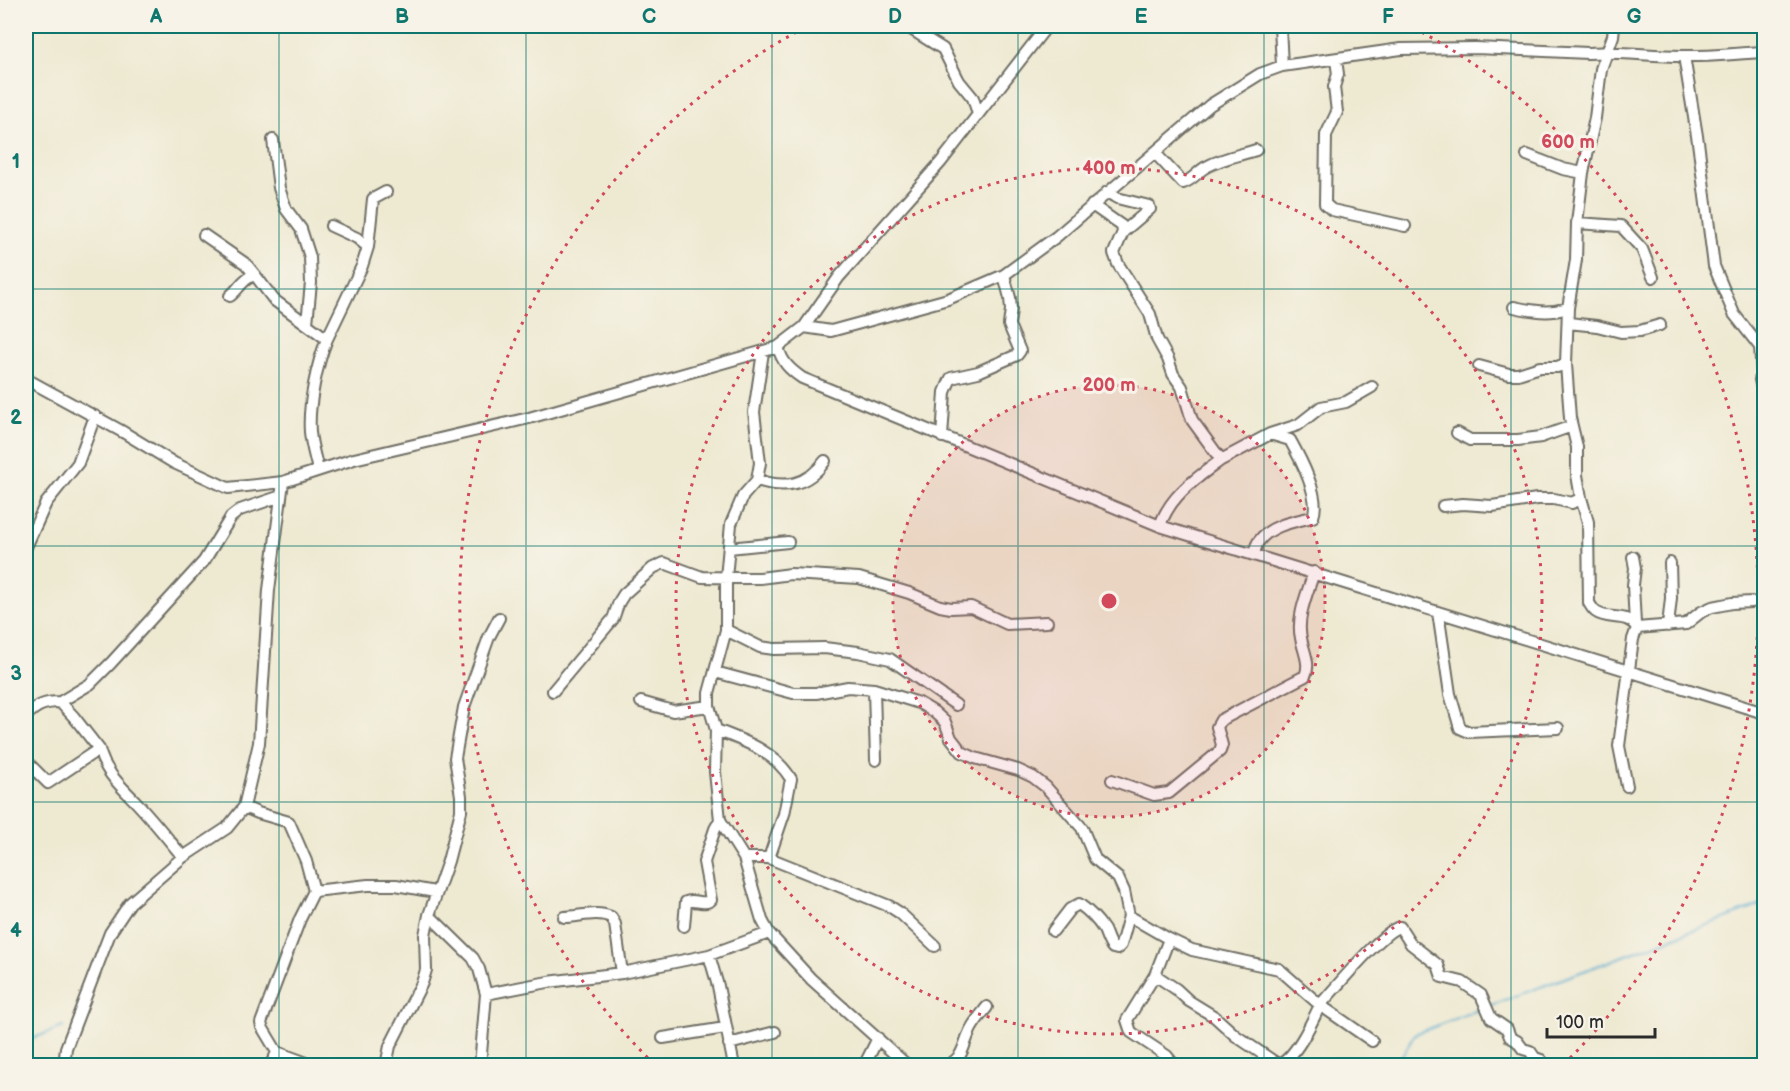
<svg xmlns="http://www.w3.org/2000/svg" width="1790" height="1091" viewBox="0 0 1790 1091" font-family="'Balsamiq Sans',sans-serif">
<rect width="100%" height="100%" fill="#f7f3e8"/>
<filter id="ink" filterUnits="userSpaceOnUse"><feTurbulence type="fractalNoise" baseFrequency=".0167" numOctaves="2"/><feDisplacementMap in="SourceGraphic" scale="12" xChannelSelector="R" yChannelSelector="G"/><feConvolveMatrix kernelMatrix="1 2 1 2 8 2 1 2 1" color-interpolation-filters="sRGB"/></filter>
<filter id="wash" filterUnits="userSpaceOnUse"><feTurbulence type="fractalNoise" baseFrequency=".008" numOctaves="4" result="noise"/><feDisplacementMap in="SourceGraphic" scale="24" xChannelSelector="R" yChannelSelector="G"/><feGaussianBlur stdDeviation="1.35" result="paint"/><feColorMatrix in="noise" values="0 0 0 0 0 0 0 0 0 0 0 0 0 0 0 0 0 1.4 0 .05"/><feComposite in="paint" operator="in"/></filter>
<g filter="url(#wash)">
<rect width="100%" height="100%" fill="#eee9d1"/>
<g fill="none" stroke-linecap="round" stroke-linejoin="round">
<path stroke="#52a9cf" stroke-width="2" d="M1489,1006L1764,904
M26,1041L63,1027
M1396,1066L1415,1034L1483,1008"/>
</g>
</g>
<g filter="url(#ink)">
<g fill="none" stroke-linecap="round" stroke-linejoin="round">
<defs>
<path id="minor" d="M906,26L943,49L959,81L973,98L978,114
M1280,26L1282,66
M1614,26L1613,36L1601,69L1595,118L1583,173L1577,223L1576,260L1568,308L1566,364L1570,418L1577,447V475L1581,498L1588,522L1589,603C1591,606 1593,610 1596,612C1608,621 1628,612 1637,628L1633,639L1619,746L1627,786
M1684,56L1698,142L1714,266L1734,314L1760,347L1762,374L1760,380L1764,397
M1336,60L1338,74L1334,87L1337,112L1326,135L1325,204L1332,210L1405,226
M273,140L279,188L286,209L301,229L310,257L311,283L307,323
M1155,153L1183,183C1193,180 1198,171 1206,167C1222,158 1240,155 1256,150
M1527,155L1563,169L1583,173
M1107,192L1117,198L1149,206L1150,209L1123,232
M1092,205L1122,226L1123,232L1114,253L1118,264L1150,314L1157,339L1168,359L1173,374L1182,387L1192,420L1219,457L1221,460L1270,434L1290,440C1300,458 1321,497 1313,517C1296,521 1270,525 1259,541C1256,544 1255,551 1254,555
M1577,223L1621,226L1642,249L1653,277
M331,226L357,238L368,247
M204,235L246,264L255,275
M230,296C239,289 243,278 255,275L274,300L327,339C317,364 308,404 310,432C311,444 315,457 318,470
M1514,307C1533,311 1549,314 1568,308
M1568,323L1597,326L1621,332L1640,331L1660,325
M804,327L831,331L948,299L1004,275L1056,237L1210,105L1260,74L1282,66L1401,49L1476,48L1588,53C1619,51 1650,56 1681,56C1709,57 1737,53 1764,52
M327,339L362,266L368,247L373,199L386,192
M778,347C782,362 789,369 802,378L1160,526L1764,713
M763,352L754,412L760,463L757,480L743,496L731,524L726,578V630L709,693V706L716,730L715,772L720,820L744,858L762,920L769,933L811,979L908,1066
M1479,366L1509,374H1518L1540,367H1557L1566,364
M26,379L123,432L174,463L228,488L283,482L354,459L529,418L778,347L804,327L839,277L941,162L1047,26
M1457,433L1470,440H1518L1541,437L1572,426
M1270,434L1298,425L1321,407L1346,402L1372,387
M942,437L945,392L951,378L978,372L1017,355L1020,351L1009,325L1011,310L1010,298L1004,275
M757,480C785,489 807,486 825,461
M1443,506L1463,504L1492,506L1537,499H1554L1572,503L1581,498
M1160,526C1170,495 1197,478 1221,460
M26,547L46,503L78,463L95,416
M729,548L788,542
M1633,557L1635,568L1633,585L1635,624
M1438,612L1450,694L1460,728L1469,732L1558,728
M499,618L489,637L464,707L455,758L461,796V811L448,861L429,915L473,958L479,969L486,994L548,982L622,973L709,955L769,933
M1668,626L1671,598L1670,563
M1637,628L1686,624L1701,612L1712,607L1732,603L1752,602
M726,630L760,647L774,649L824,648L858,652L890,659L956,705
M715,672L793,693H816L848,687L874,689L919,703L934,712L945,722L951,738L962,752L975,758L1018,770L1033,777L1046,787L1082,828L1095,859L1118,878L1124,891L1129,916L1121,945L1117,949L1113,948C1108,943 1107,936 1104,930C1097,919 1089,911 1079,904L1070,909L1053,931
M874,689L876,760
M553,691L613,619L619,602L624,594L653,568L664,563L702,577L760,578L791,574L859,578L909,593L940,606L951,608L971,607L1007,624L1047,622
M641,702L673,711L709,706
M26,716C37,705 45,702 60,702
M716,730C745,741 774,751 791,779L784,814L769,858H744
M99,749L74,717L60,702L90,684L111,663L204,561L231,517L240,510L281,496
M26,761L48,783L99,749C105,773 121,786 137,803C153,820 168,839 183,857
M1112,780L1154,795L1169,793L1220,751L1222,745L1217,727L1221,720L1305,676C1311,664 1303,650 1301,638C1296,617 1308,592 1314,572
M244,807L258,813L289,822L306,861L314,891
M769,858L889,906L900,913L935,946
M1129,916L1169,939L1192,950L1279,969L1320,1005C1312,1022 1296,1057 1279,1065L1236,1036L1215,1017L1189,1001L1176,989L1155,975L1127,1020L1131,1032L1167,1056L1175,1066
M564,917C579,917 597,910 611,917L615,924L622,973
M684,926L686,902C694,898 704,906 711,900L704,862L715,829L720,820
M709,955L718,986L734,1066
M1155,975L1169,939
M663,1038L725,1028
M1372,1041L1320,1005C1333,991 1385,928 1400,927L1411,944L1438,965L1442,977L1462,982L1481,995L1491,1018L1507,1029L1510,1037L1517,1041L1523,1049L1530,1051L1535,1058L1541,1060L1546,1066
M729,1044L775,1032
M64,1066L66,1048L110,933L130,903L183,857L227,828L244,807L259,743L269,590L283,482
M271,1066L277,1052
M315,1066L277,1052L262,1027L261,1023L300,919L314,891L368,885H396L435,892
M386,1066L390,1046L422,983L426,970L425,935L429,915
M480,1066L486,994
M864,1066L878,1038
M947,1066C965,1056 962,1047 970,1031C974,1022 981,1015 987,1007"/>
</defs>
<use href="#minor" stroke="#6f6e65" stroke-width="14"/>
<use href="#minor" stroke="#fff" stroke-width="10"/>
</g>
</g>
<path fill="none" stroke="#0f766e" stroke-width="1.5" stroke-opacity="0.55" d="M279,26V1066M526,26V1066M772,26V1066M1018,26V1066M1264,26V1066M1511,26V1066M26,289H1764M26,546H1764M26,802H1764"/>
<circle cx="1109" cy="601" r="216" fill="#d1495b" fill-opacity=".12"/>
<g fill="none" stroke="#d1495b" stroke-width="3" stroke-dasharray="3 6">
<circle cx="1109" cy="601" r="216"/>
<circle cx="1109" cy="601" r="433"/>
<path d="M654 1064A649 649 0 0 1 804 28M1414 28A649 649 0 0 1 1564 1064"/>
</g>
<circle cx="1109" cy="601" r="9" fill="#d1495b" stroke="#f7f3e8" stroke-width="3"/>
<g font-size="18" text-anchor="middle" font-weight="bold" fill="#d1495b" stroke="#f7f3e8" stroke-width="6" stroke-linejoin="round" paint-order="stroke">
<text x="1568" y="148">600 m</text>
<text x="1109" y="174">400 m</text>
<text x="1109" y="391">200 m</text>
</g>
<rect width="1790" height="1091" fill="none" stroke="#f7f3e8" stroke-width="66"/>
<path d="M1547 1028v9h108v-9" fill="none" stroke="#2b2b2b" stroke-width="3"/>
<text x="1556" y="1028" font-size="18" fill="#2b2b2b" stroke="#f7f3e8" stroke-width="4.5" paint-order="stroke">100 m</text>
<rect x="33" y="33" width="1724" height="1025" fill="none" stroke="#0f766e" stroke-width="2"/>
<g font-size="20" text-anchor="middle" font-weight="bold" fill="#0f766e">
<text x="156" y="23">A</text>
<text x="402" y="23">B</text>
<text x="649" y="23">C</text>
<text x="895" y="23">D</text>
<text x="1141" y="23">E</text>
<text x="1388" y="23">F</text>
<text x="1634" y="23">G</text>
<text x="16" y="168">1</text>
<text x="16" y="424">2</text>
<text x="16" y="680">3</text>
<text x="16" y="937">4</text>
</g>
</svg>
